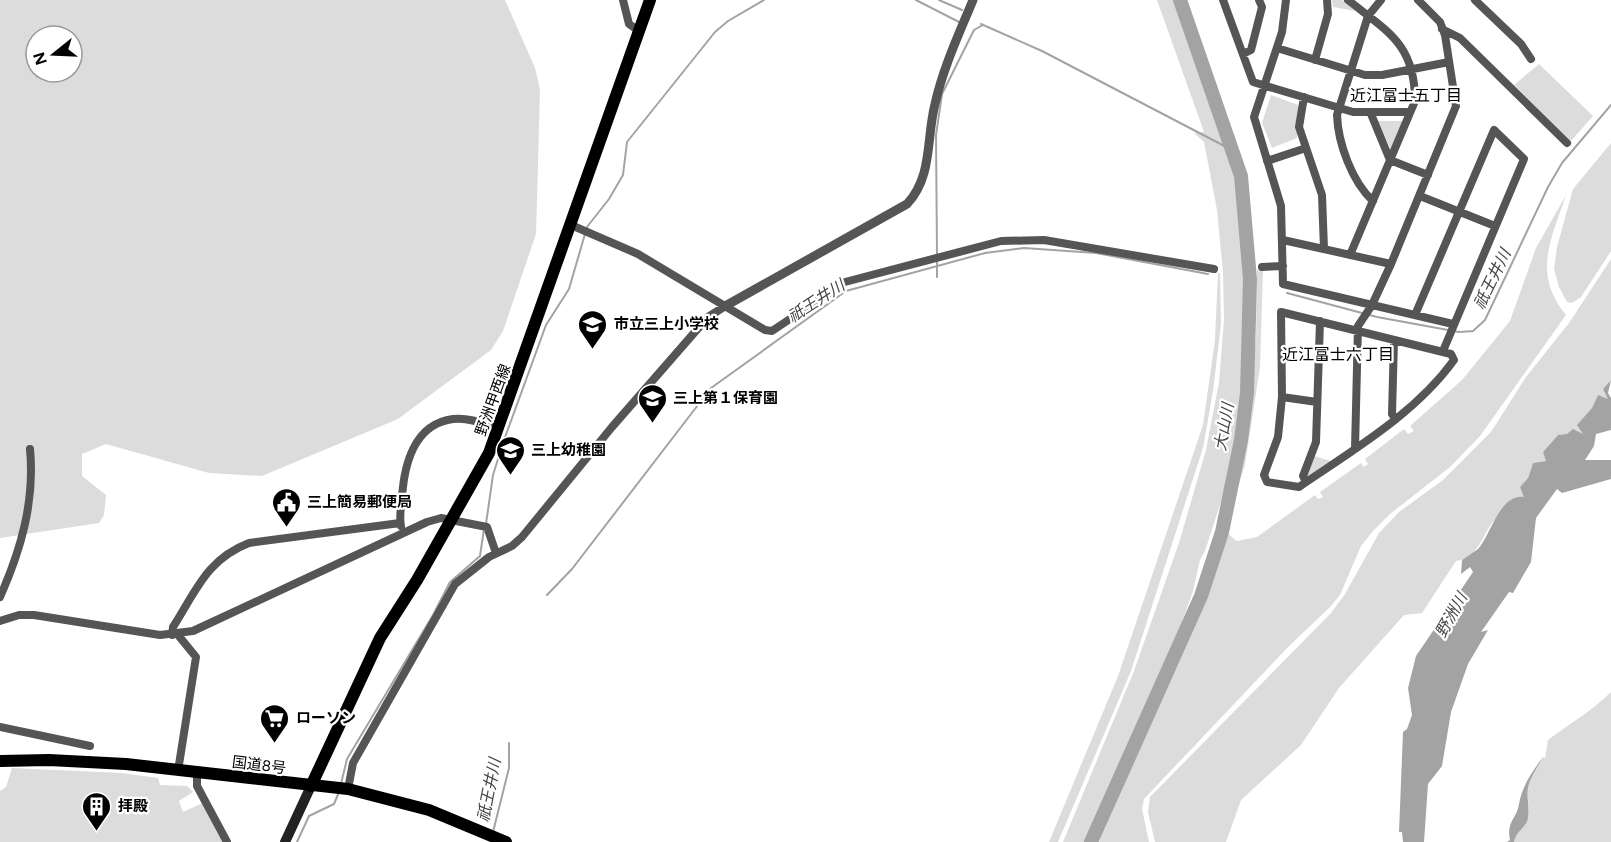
<svg xmlns="http://www.w3.org/2000/svg" width="1611" height="842" viewBox="0 0 1611 842" font-family="Figtree,'Noto Sans JP',sans-serif">
<rect width="100%" height="100%" fill="#fff"/>
<path fill="#dcdcdc" fill-rule="evenodd" d="M0,0H505L535,68L540,89L536,234L503,331L491,350L398,419L262,476L209,473L106,444L82,454V476L106,495L104,515L99,523L0,538ZM36,36H72V72H36Z
M1157,0H1185C1202,47 1222,94 1234,143C1256,239 1260,341 1239,437C1230,476 1217,514 1205,551L1200,560L1193,591L1148,717L1097,842H1063L1134,671L1179,543L1206,450L1219,382L1224,320L1223,272L1217,210L1204,142L1194,133L1204,132Z
M1332,0H1342L1355,11L1333,7Z
M1539,64L1593,116L1571,141L1514,85Z
M1271,95L1298,105L1297,138L1272,148L1262,123Z
M1378,121H1404L1392,152Z
M1611,143V251L1581,297L1572,303L1567,302L1559,287L1554,269L1557,247L1573,189Z
M1566,195C1551,240 1532,274 1566,315L1480,436L1450,467L1390,514L1373,531L1361,546L1340,595L1330,607L1288,647L1144,799L1142,809L1149,842H1099L1167,685L1238,467L1250,409L1256,337L1257,270H1263L1260,367L1245,465L1225,525L1228,534L1237,541L1257,537L1315,495L1318,499L1323,497L1320,492L1361,463L1364,467L1368,464L1365,459L1404,429L1408,434L1414,431L1410,426L1462,380L1510,321L1536,248Z
M1611,259V380L1603,389L1609,400L1598,395L1592,408L1578,425L1583,434L1558,435L1543,452L1547,461L1533,463L1528,478L1520,487L1525,498C1516,504 1504,509 1497,517C1482,532 1480,558 1456,561L1422,613L1404,615L1339,688L1301,745L1241,800L1226,842H1155L1148,812L1150,797L1331,613L1345,594L1379,533L1399,512L1443,480L1491,432L1526,377L1569,323Z
M1218,272L1220,274L1221,324L1213,391L1203,448L1131,671L1058,842H1049L1118,676L1203,425L1215,340Z
M1314,456L1331,461L1305,479Z
M1611,692V842H1514C1516,833 1523,829 1527,822C1532,810 1526,799 1528,788C1530,777 1538,767 1543,757L1545,758L1548,740C1569,724 1592,711 1611,692Z
M12,768L122,773L158,778L160,785L187,786L193,792L179,801L183,812L203,803L227,842H0V791L6,787Z"/>
<path fill="#a3a3a3" d="M1611,380L1608,393L1611,398V430L1596,434L1594,446L1585,460H1611V479L1562,493L1557,489L1536,518L1531,562L1513,593L1509,592L1481,632L1488,630L1468,664L1451,712L1442,766L1428,784L1424,842H1403L1402,832H1399L1403,732L1407,729L1412,715L1408,688L1416,656L1473,572L1470,567L1461,574L1462,560C1467,556 1473,553 1478,549C1491,535 1499,494 1524,497L1520,487L1528,478L1533,463L1546,461L1543,452L1558,435L1567,434L1573,429L1583,434L1577,425L1592,408L1598,395L1608,399L1603,389Z
M1543,757C1538,767 1530,777 1528,788C1526,799 1531,810 1527,822C1523,829 1516,833 1514,842H1507L1510,840C1506,821 1517,819 1519,804C1522,786 1532,772 1543,757Z"/>
<g fill="none" stroke-linecap="round" stroke-linejoin="round">
<path stroke="#a3a3a3" stroke-width="2" d="M916,0L961,23
M939,0L962,10
M981,24L1042,51L1232,150
M937,255L936,135L942,94L974,30L983,25
M937,277V261
M1287,293L1377,317L1459,332L1473,331L1485,320L1548,187L1562,163L1611,105
M486,524L493,475L504,440L546,325L569,289L587,227L609,199L623,175L627,142L715,32L728,21L764,0
M547,595L572,569L711,388L846,291L985,253L1024,248L1096,253L1208,274
M341,784L347,759L433,615L450,582L480,556L484,529
M493,832L509,768V743
M297,842L309,816L334,804L339,792"/>
<path stroke="#a3a3a3" stroke-width="14" d="M1091,842L1201,596L1222,532L1241,440L1247,393L1250,279L1241,176L1180,0"/>
<path stroke="#555" stroke-width="8" d="M623,0L629,24L639,31
M1223,0L1253,82L1353,112H1410
M1286,0L1282,32L1254,117L1281,206L1283,284L1453,324
M1348,0C1388,32 1415,44 1415,101L1350,255
M1475,0L1521,44L1531,59
M1442,29L1460,38L1567,143
M1277,48L1365,75H1382L1449,62
M1243,54L1251,50L1262,7L1259,0
M1315,60L1328,14L1327,0
M1304,97L1299,127L1322,195L1324,249
M1371,114L1390,160L1428,175
M1267,161L1306,148
M1420,196L1495,226
M1373,201C1352,182 1338,143 1337,115L1368,16L1381,0
M571,225L638,254L765,330L772,331L845,282L1001,241L1044,240L1214,269
M1283,240L1391,264
M1262,267L1283,266
M1281,312L1451,354L1454,360C1415,414 1353,450 1299,487L1267,482L1264,475L1278,437L1282,397Z
M1415,315L1494,130L1524,159L1443,351
M1394,340L1392,414L1395,419
M1282,397L1317,402
M1355,449L1358,326L1372,305L1391,264L1456,106L1445,35L1440,22L1418,0
M1306,482L1303,476L1316,442L1320,321
M401,526C399,517 401,507 402,498C404,465 414,424 453,419C469,417 484,424 498,429
M0,597C21,550 35,501 30,449
M0,621L19,615H34L160,635L193,631L427,522L441,518L487,527L496,553
M172,635L173,627C196,591 207,559 249,543L400,523
M178,635L196,657L178,771
M0,727L90,746
M197,773V786L227,842
M348,789L353,763L455,584L489,557L512,546L522,537L612,427L708,317L727,305"/>
<path stroke="#555" stroke-width="9" d="M727,305L907,204C933,176 926,139 935,104C943,68 959,34 973,0"/>
<path stroke="#222" stroke-width="10" d="M285,842L311,786"/>
<path stroke="#000" stroke-width="12" d="M311,786L380,638L417,580L489,453L650,0"/>
<path stroke="#000" stroke-width="12" d="M0,761L49,760L126,764L348,789L429,810L506,842"/>
</g>
<defs>
<symbol id="school-pin" viewBox="-11 -11 22 30"><path d="M0 17L-7.5 6A9.5 9.5 0 1 1 7.5 6Z" fill="#000" stroke="#fff"/><path d="M0-5L7-2L0 1L-7-2ZM-4 1L0 2.5L4 1V4Q0 6-4 4Z" fill="#fff"/></symbol>
<symbol id="civic-pin" viewBox="-11 -11 22 30"><path d="M0 17L-7.5 6A9.5 9.5 0 1 1 7.5 6Z" fill="#000" stroke="#fff"/><path d="M-.6-6.5H3V-4.5H.6V-3L4-1V1h2V6H-6V1h2V-1L-.6-3ZM-1.2 2.5V6h2.4V2.5Z" fill="#fff"/></symbol>
<symbol id="supermarket-pin" viewBox="-11 -11 22 30"><path d="M0 17L-7.5 6A9.5 9.5 0 1 1 7.5 6Z" fill="#000" stroke="#fff"/><path d="M-6-5.5h2.5l.6 2H6L4.5 2H-2.5L-4.4-4H-6ZM-1.5 3.2a1.3 1.3 0 1 0 .1 0ZM3 3.2a1.3 1.3 0 1 0 .1 0Z" fill="#fff"/></symbol>
<symbol id="building-pin" viewBox="-11 -11 22 30"><path d="M0 17L-7.5 6A9.5 9.5 0 1 1 7.5 6Z" fill="#000" stroke="#fff"/><path d="M-4-6H4V6H1V3H-1V6H-4ZM-2.5-4.3h1.7v1.8h-1.7ZM.8-4.3h1.7v1.8H.8ZM-2.5-1h1.7V.8h-1.7ZM.8-1h1.7V.8H.8Z" fill="#fff"/></symbol>
</defs>
<g fill-rule="evenodd">
<use href="#school-pin" x="576" y="308" width="33" height="45"/>
<use href="#school-pin" x="636" y="382" width="33" height="45"/>
<use href="#school-pin" x="494" y="434" width="33" height="45"/>
<use href="#civic-pin" x="270" y="486" width="33" height="45"/>
<use href="#supermarket-pin" x="258" y="702" width="33" height="45"/>
<use href="#building-pin" x="80" y="790" width="33" height="45"/>
</g>
<g text-anchor="middle" dominant-baseline="central" stroke-width="4.5" stroke-linejoin="round" paint-order="stroke">
<g font-size="15" font-weight="bold" fill="#000" stroke="#fff" text-anchor="start">
<text x="614" y="324">市立三上小学校</text>
<text x="673" y="398">三上第１保育園</text>
<text x="531" y="450">三上幼稚園</text>
<text x="307" y="502">三上簡易郵便局</text>
<text x="296" y="718">ローソン</text>
<text x="118" y="806">拝殿</text>
</g>
<g font-size="15" fill="#000" stroke="#fff">
<text transform="translate(493 400) rotate(-70)">野洲甲西線</text>
<text transform="translate(259 765) rotate(7)">国道8号</text>
</g>
<g font-size="16" fill="#000" stroke="#fff">
<text x="1406" y="95">近江富士五丁目</text>
<text x="1338" y="354">近江富士六丁目</text>
</g>
<g font-size="16" font-style="italic" fill="#444" stroke="#fff">
<text transform="translate(1492 279) rotate(-64)">祇王井川</text>
<text transform="translate(816 301) rotate(-33)">祇王井川</text>
<text transform="translate(1224 427) rotate(-80)">大山川</text>
<text transform="translate(1451 615) rotate(-61)">野洲川</text>
<text transform="translate(489 790) rotate(-79)">祇王井川</text>
</g>
</g>
<g transform="translate(54 54) rotate(252)"><circle r="28" fill="#ffffff" stroke="#999999" stroke-width="1.5"/>
<path d="M0-4.5L10 22L0 15L-10 22Z" fill="#000000"/>
<text y="-9" font-size="16" font-weight="bold" text-anchor="middle" fill="#000000">N</text>
</g>
</svg>
